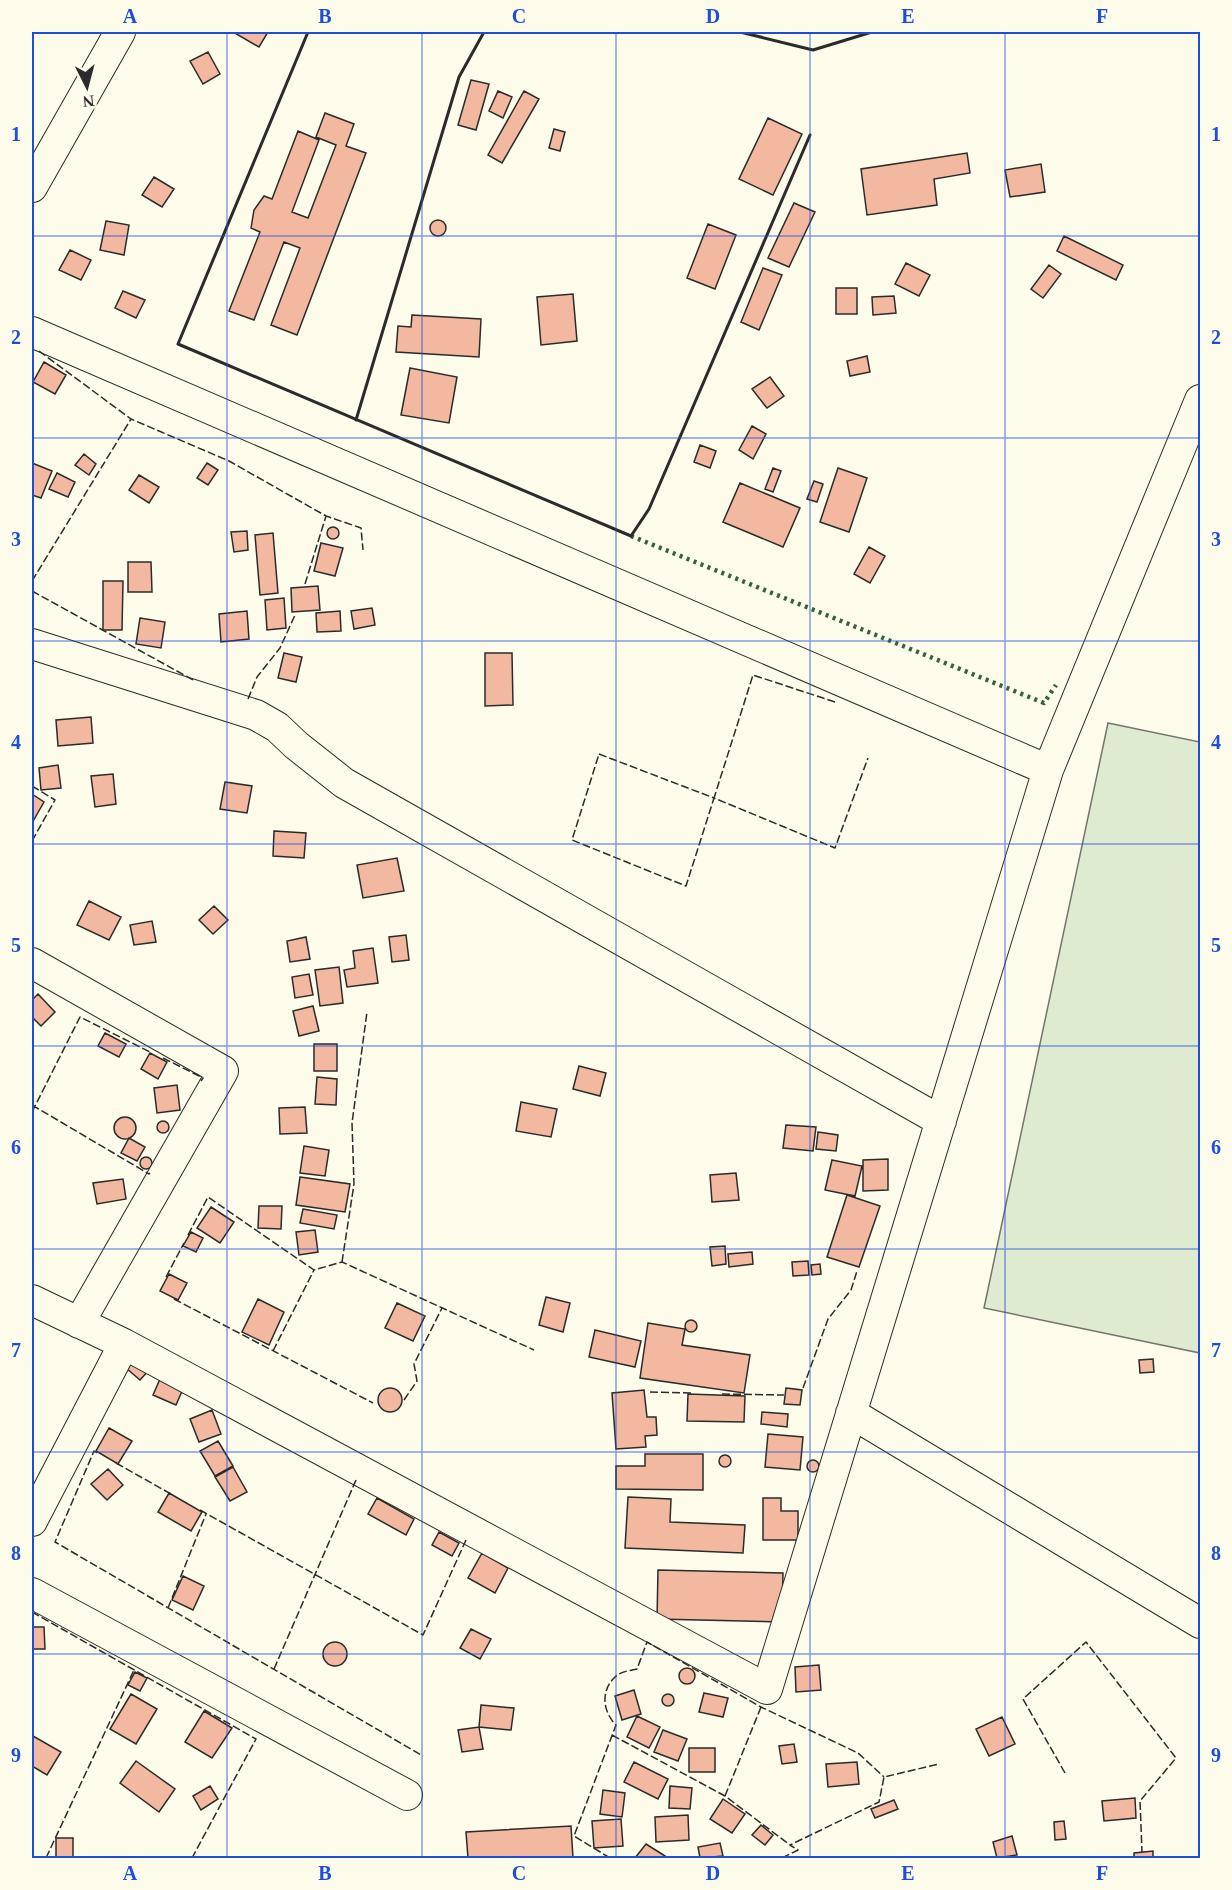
<svg xmlns="http://www.w3.org/2000/svg" width="1232" height="1890" viewBox="0 0 1232 1890" font-family="Georgia,serif">
<rect width="100%" height="100%" fill="#fdfbea"/>
<path fill="#deebd1" stroke="#74746e" stroke-width="1.5" d="M1108,723L1200,742V1353L984,1308Z"/>
<path fill="#f2b8a0" stroke="#2b2b2b" stroke-width="1.5" d="M233,32H268L259,47Z
M208,52L220,74L203,84L190,61Z
M471,80L489,84L476,130L458,125Z
M498,91L512,97L503,118L489,111Z
M524,91L539,99L502,163L488,155Z
M325,113L354,124L346,146L366,153L297,335L271,325L300,248L284,242L254,320L229,311L260,232L251,228L254,210L264,196L272,199L298,131L319,140L292,212L308,218L336,145L316,137Z
M768,118L802,134L773,195L739,179Z
M554,129L565,132L560,151L549,148Z
M967,153L970,173L934,179L937,205L867,215L861,169Z
M1041,164L1045,192L1010,197L1005,170Z
M154,177L174,189L162,207L142,195Z
M794,203L815,212L789,267L768,258Z
M430 228a8 8 0 1 1 16 0a8 8 0 1 1-16 0Z
M106,221L129,225L124,255L100,250Z
M708,224L736,235L715,289L687,278Z
M1064,236L1123,265L1116,280L1057,251Z
M70,250L91,260L81,280L59,270Z
M906,263L930,275L919,296L895,284Z
M1049,265L1061,274L1043,298L1031,289Z
M763,268L782,275L759,330L741,322Z
M836,288H857V314H836Z
M123,291L145,300L136,318L115,308Z
M573,294L577,341L541,345L537,297Z
M894,296L896,313L873,315L872,297Z
M412,315L481,319L479,357L396,352L398,326L411,327Z
M867,356L870,372L850,376L847,361Z
M44,362L66,375L55,394L33,382Z
M410,368L457,377L449,423L401,415Z
M770,377L784,396L767,408L752,389Z
M752,426L766,434L753,459L739,450Z
M700,445L716,451L710,468L694,462Z
M84,454L96,464L89,475L75,465Z
M32,463L52,471L41,498L32,495Z
M207,463L218,470L208,485L197,478Z
M773,468L781,471L773,492L765,489Z
M838,468L867,478L849,532L820,522Z
M57,473L75,482L68,497L49,489Z
M139,475L159,487L149,503L129,490Z
M814,481L823,484L817,502L807,499Z
M740,483L800,508L783,547L723,522Z
M327 533a6 6 0 1 1 12 0a6 6 0 1 1-12 0Z
M247,531L248,550L234,552L231,532Z
M273,533L278,593L260,595L255,535Z
M321,543L343,548L335,576L314,571Z
M869,547L885,556L870,583L854,574Z
M128,562H151L152,592H128Z
M103,581H123L122,630H103Z
M318,586L320,610L292,612L291,588Z
M284,598L286,628L267,630L265,600Z
M372,608L375,625L354,629L351,611Z
M247,611L249,639L221,642L219,614Z
M340,611L341,631L317,632L316,613Z
M140,618L165,622L161,648L136,644Z
M284,653L302,657L296,682L278,678Z
M485,653H512L513,705L485,706Z
M91,717L93,743L58,746L56,720Z
M58,765L61,788L41,790L39,768Z
M113,774L116,804L95,807L91,776Z
M225,782L252,786L247,813L220,809Z
M32,794L44,802L32,823Z
M274,831L306,833L304,858L273,856Z
M397,858L404,891L363,898L357,865Z
M89,901L121,917L109,940L77,925Z
M214,906L228,920L213,934L199,920Z
M152,921L156,942L134,945L130,925Z
M406,935L409,960L392,962L389,937Z
M306,937L310,959L290,962L287,941Z
M373,948L378,983L347,987L344,970L355,968L353,951Z
M339,967L343,1003L320,1006L315,970Z
M309,974L313,995L295,998L292,977Z
M38,994L55,1012L41,1026L32,1017V1000Z
M313,1006L319,1031L299,1036L293,1011Z
M105,1033L126,1044L119,1057L98,1046Z
M314,1044H337V1071H314Z
M150,1053L167,1062L158,1079L141,1069Z
M579,1066L606,1073L600,1096L573,1089Z
M317,1077L337,1079L336,1105L315,1104Z
M177,1085L180,1110L157,1113L154,1088Z
M521,1102L557,1109L551,1137L516,1131Z
M305,1107L307,1133L280,1134L279,1108Z
M114 1128a11 11 0 1 1 22 0a11 11 0 1 1-22 0Z
M157 1127a6 6 0 1 1 12 0a6 6 0 1 1-12 0Z
M786,1125L816,1127L813,1151L783,1148Z
M818,1132L838,1135L836,1151L816,1149Z
M129,1138L145,1147L137,1161L121,1153Z
M304,1146L329,1150L325,1176L300,1173Z
M140 1163a6 6 0 1 1 12 0a6 6 0 1 1-12 0Z
M888,1159V1190L863,1191V1160Z
M832,1160L862,1166L855,1196L825,1190Z
M736,1173L739,1200L712,1202L710,1175Z
M300,1177L350,1184L345,1212L296,1205Z
M123,1179L126,1199L97,1204L93,1183Z
M847,1195L880,1206L859,1267L827,1257Z
M259,1206H282L281,1229L258,1228Z
M211,1207L234,1222L220,1243L197,1228Z
M303,1209L337,1215L334,1229L300,1223Z
M315,1230L318,1252L299,1255L296,1232Z
M191,1232L203,1238L196,1252L183,1246Z
M725,1246L726,1264L712,1266L710,1247Z
M752,1252L753,1264L729,1267L728,1254Z
M808,1261L809,1275L793,1276L792,1262Z
M820,1264L821,1274L812,1275L811,1265Z
M169,1274L187,1283L178,1300L160,1291Z
M546,1297L570,1303L563,1332L539,1325Z
M258,1299L284,1312L269,1345L242,1332Z
M397,1303L425,1316L413,1341L385,1328Z
M685 1326a6 6 0 1 1 12 0a6 6 0 1 1-12 0Z
M648,1323L685,1329L682,1345L750,1355L744,1393L640,1378Z
M595,1330L641,1341L635,1367L589,1357Z
M136,1357L150,1369L140,1380L126,1368Z
M1153,1359L1154,1372L1140,1373L1139,1360Z
M163,1372L186,1382L176,1405L153,1395Z
M378 1400a12 12 0 1 1 24 0a12 12 0 1 1-24 0Z
M786,1388L802,1390L800,1405L784,1404Z
M644,1390L647,1417H656L657,1435L645,1436L646,1447L616,1449L612,1393Z
M688,1394L745,1396L744,1422L687,1421Z
M212,1410L221,1434L199,1442L190,1419Z
M762,1412L788,1414L787,1427L761,1424Z
M109,1428L132,1441L118,1464L96,1451Z
M768,1434L803,1437L800,1470L765,1467Z
M218,1441L233,1466L215,1476L200,1451Z
M645,1454H703V1490L616,1489V1466H645Z
M719 1461a6 6 0 1 1 12 0a6 6 0 1 1-12 0Z
M807 1466a6 6 0 1 1 12 0a6 6 0 1 1-12 0Z
M233,1467L247,1492L230,1501L215,1477Z
M108,1469L123,1485L107,1500L91,1484Z
M169,1493L202,1512L191,1531L158,1512Z
M628,1497L671,1499L670,1522L745,1525L743,1553L625,1548Z
M377,1498L414,1519L406,1535L368,1514Z
M763,1498H781V1511H798V1540H763Z
M439,1532L459,1543L452,1556L432,1545Z
M482,1553L508,1568L495,1593L468,1578Z
M658,1570L783,1573L782,1622L657,1619Z
M183,1576L204,1586L193,1610L172,1600Z
M32,1627H44L45,1649H32Z
M471,1629L491,1639L480,1659L460,1648Z
M323 1654a12 12 0 1 1 24 0a12 12 0 1 1-24 0Z
M819,1665L821,1690L796,1692L795,1667Z
M679 1676a8 8 0 1 1 16 0a8 8 0 1 1-16 0Z
M135,1672L147,1678L140,1691L128,1685Z
M634,1690L641,1714L622,1720L615,1696Z
M704,1693L728,1698L723,1717L699,1712Z
M662 1700a6 6 0 1 1 12 0a6 6 0 1 1-12 0Z
M131,1694L157,1709L136,1744L110,1729Z
M481,1705L514,1708L511,1730L479,1727Z
M204,1711L232,1728L212,1758L185,1742Z
M637,1716L660,1727L649,1748L627,1737Z
M1002,1717L1015,1744L989,1756L976,1729Z
M479,1727L483,1749L462,1752L458,1730Z
M663,1730L687,1739L678,1761L654,1752Z
M33,1736L61,1752L47,1775L32,1766V1738Z
M794,1744L797,1762L782,1764L779,1746Z
M689,1748H715V1772H689Z
M136,1761L175,1789L159,1812L120,1783Z
M634,1762L668,1779L658,1799L624,1782Z
M857,1762L859,1784L828,1787L826,1764Z
M210,1786L218,1799L201,1810L193,1796Z
M670,1786L692,1788L690,1809L669,1808Z
M603,1790L625,1793L622,1817L600,1814Z
M1135,1798L1136,1818L1104,1821L1102,1801Z
M723,1799L745,1814L732,1833L710,1819Z
M894,1800L898,1809L875,1818L871,1809Z
M688,1815L689,1840L656,1842L655,1817Z
M621,1819L623,1846L594,1848L592,1821Z
M1064,1821L1066,1839L1055,1840L1054,1822Z
M761,1825L773,1835L765,1845L752,1835Z
M571,1826L573,1858H468L466,1832Z
M1012,1836L1017,1855L997,1858L993,1842Z
M56,1838H73V1858H56Z
M720,1843L723,1856L700,1858L698,1847Z
M646,1844L665,1856L663,1858H635Z
M1153,1851V1858H1134V1853Z"/>
<g fill="none" stroke-linecap="round" stroke-linejoin="round">
<defs>
<path id="minor" d="M32,187L120,32
M32,332L1048,770L767,1689L124,1344L32,1300
M32,644L256,715L277,727L296,745L344,783L941,1121
M1048,770L1200,400
M32,963L223,1071L79,1323
M851,1413L1200,1623
M32,1521L124,1344
M32,1593L407,1795"/>
</defs>
<use href="#minor" stroke="#2b2b2b" stroke-width="32"/>
<use href="#minor" stroke="#fdfbea" stroke-width="30"/>
<path stroke="#34623c" stroke-width="4.5" stroke-dasharray="3 4.5" stroke-linecap="butt" d="M631,536L1044,703L1056,685"/>
<path stroke="#2b2b2b" stroke-width="1.5" stroke-dasharray="8 3" stroke-linecap="butt" d="M39,351L131,419L229,461L326,516L361,528L363,550
M32,581L131,419
M305,584L326,516
M32,591L195,681
M248,699L257,677L280,648L295,615
M835,702L753,675L714,798L835,848L868,758
M599,754L714,798L686,886L572,840Z
M32,786L55,800L32,841
M163,1058L203,1078L201,1081
M32,1105L149,1174L150,1173
M32,1112L80,1017L152,1053
M188,1235L208,1197L314,1270L342,1262L534,1350
M342,1262L354,1184L352,1123L367,1012
M166,1277L184,1243
M174,1299L373,1403
M273,1351L314,1270
M803,1388L828,1319L851,1290L857,1271
M650,1392L692,1393
M722,1394L784,1395
M404,1400L417,1381L414,1364L442,1308
M97,1453L94,1451L55,1542L423,1756
M116,1463L171,1494
M200,1510L423,1635L466,1540
M168,1608L206,1514
M32,1612L256,1739L192,1858
M274,1669L356,1480
M612,1735L725,1796L790,1845
M1065,1773L1023,1699L1086,1642L1176,1758L1140,1801L1142,1852
M725,1796L761,1707
M32,1857L34,1858
M46,1858L134,1670
M610,1858L574,1836L616,1725C603,1712 600,1691 615,1677C621,1671 629,1671 637,1669L647,1642L761,1707L858,1753L884,1777
M782,1858L798,1850L790,1845L879,1802L884,1777L939,1764"/>
<path stroke="#2b2b2b" stroke-width="3" d="M308,32L178,344L631,536L649,509L810,135
M740,32L813,50L872,32
M356,420L459,77L484,32"/>
</g>
<path fill="none" stroke="#1d4ed8" stroke-width="1.5" stroke-opacity="0.55" d="M227,32V1858M422,32V1858M616,32V1858M810,32V1858M1005,32V1858M32,236H1200M32,438H1200M32,641H1200M32,844H1200M32,1046H1200M32,1249H1200M32,1452H1200M32,1654H1200"/>
<rect width="1232" height="1890" fill="none" stroke="#fdfbea" stroke-width="66"/>
<g transform="translate(87 87) rotate(174)" stroke="#fdfbea" stroke-width="4.5" paint-order="stroke">
<path d="M0-4.5L10 22L0 15L-10 22Z" fill="#2b2b2b"/>
<text y="-9" font-size="16" font-weight="bold" text-anchor="middle" fill="#2b2b2b">N</text>
</g>
<rect x="33" y="33" width="1166" height="1824" fill="none" stroke="#1d4ed8" stroke-width="2"/>
<g font-size="20" text-anchor="middle" font-weight="bold" fill="#1d4ed8">
<text x="130" y="23">A</text>
<text x="325" y="23">B</text>
<text x="519" y="23">C</text>
<text x="713" y="23">D</text>
<text x="908" y="23">E</text>
<text x="1102" y="23">F</text>
<text x="16" y="141">1</text>
<text x="1216" y="141">1</text>
<text x="16" y="344">2</text>
<text x="1216" y="344">2</text>
<text x="16" y="546">3</text>
<text x="1216" y="546">3</text>
<text x="16" y="749">4</text>
<text x="1216" y="749">4</text>
<text x="16" y="952">5</text>
<text x="1216" y="952">5</text>
<text x="16" y="1154">6</text>
<text x="1216" y="1154">6</text>
<text x="16" y="1357">7</text>
<text x="1216" y="1357">7</text>
<text x="16" y="1560">8</text>
<text x="1216" y="1560">8</text>
<text x="16" y="1762">9</text>
<text x="1216" y="1762">9</text>
<text x="130" y="1880">A</text>
<text x="325" y="1880">B</text>
<text x="519" y="1880">C</text>
<text x="713" y="1880">D</text>
<text x="908" y="1880">E</text>
<text x="1102" y="1880">F</text>
</g>
</svg>
